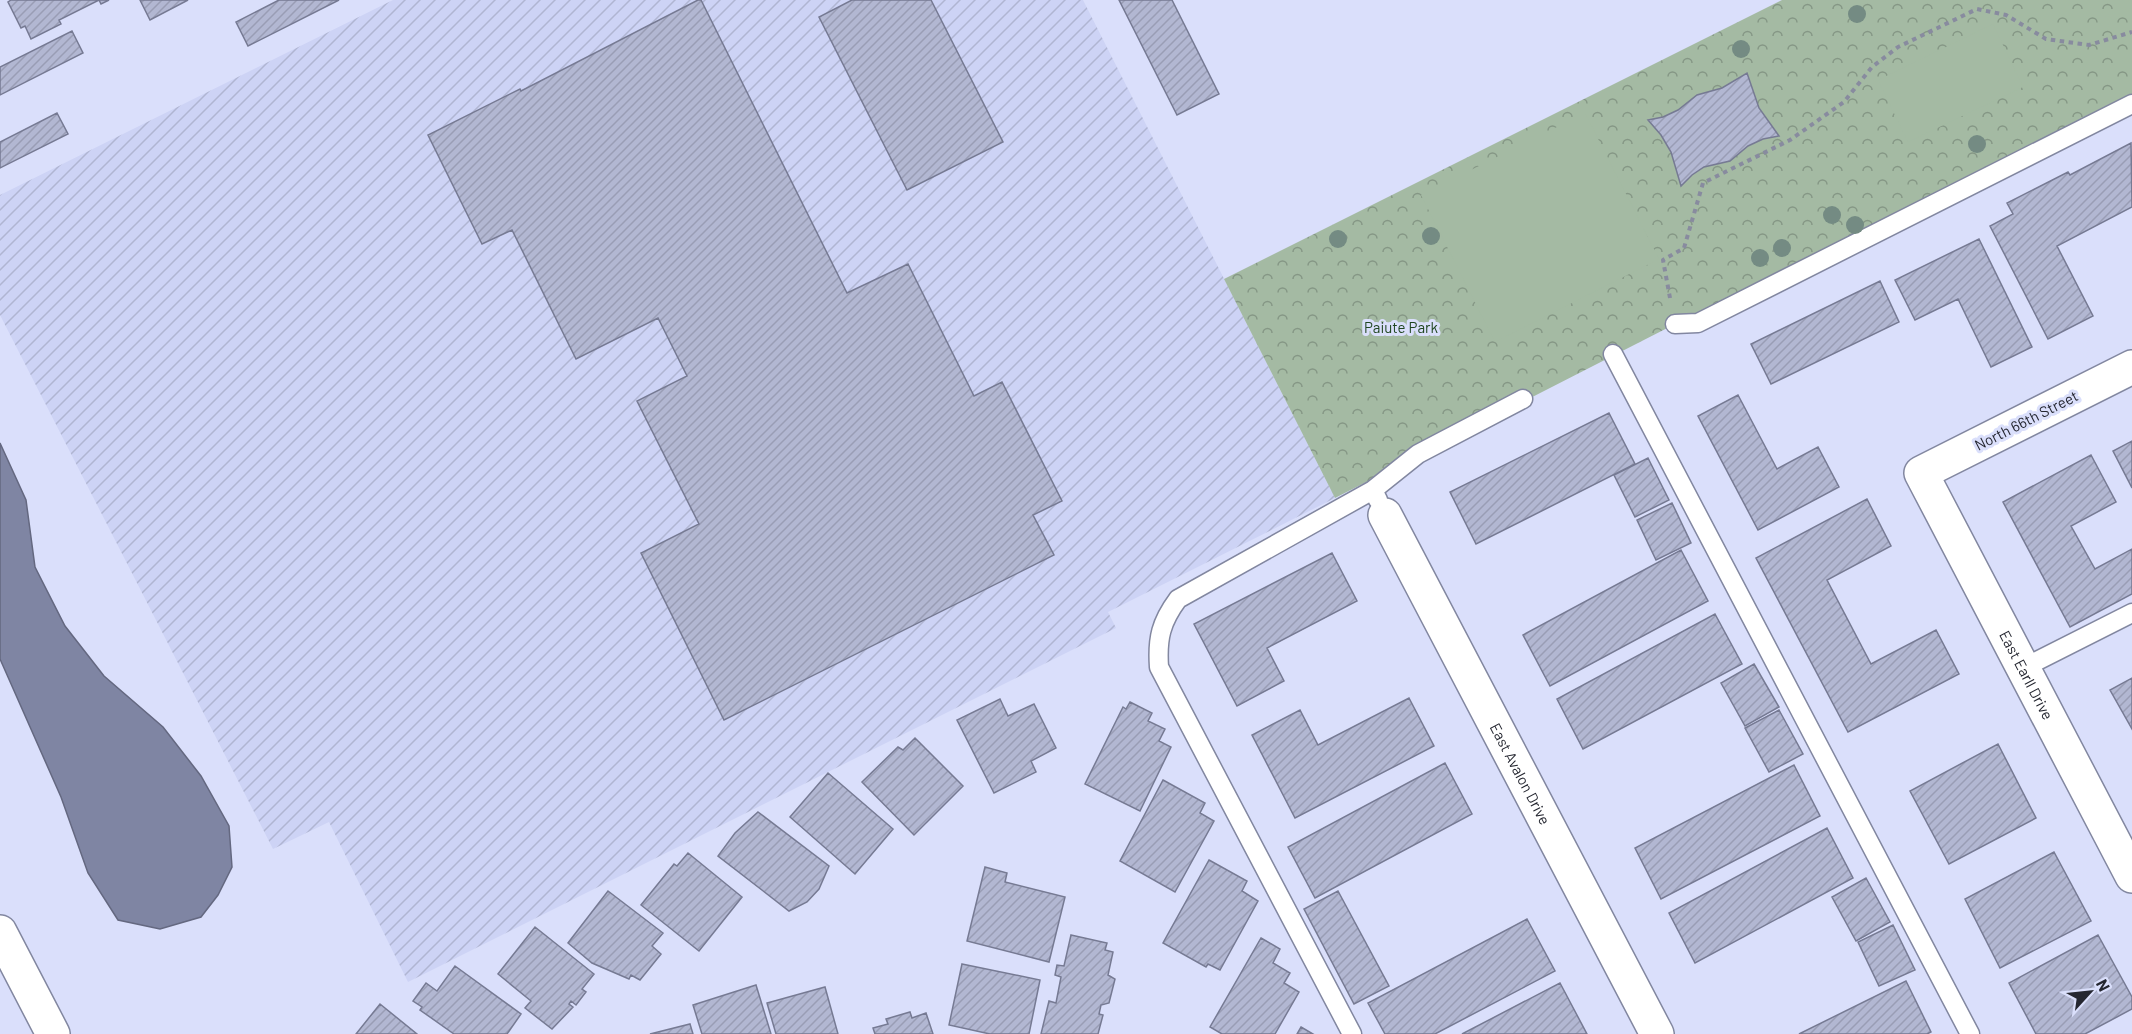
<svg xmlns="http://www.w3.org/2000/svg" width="2132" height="1034" viewBox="0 0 2132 1034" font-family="Barlow,sans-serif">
<defs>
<pattern id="industrial-furrows" width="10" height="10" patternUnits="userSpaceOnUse" patternTransform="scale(1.5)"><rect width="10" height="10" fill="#cdd3f5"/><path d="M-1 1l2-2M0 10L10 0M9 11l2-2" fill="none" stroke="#b0b5d2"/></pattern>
<pattern id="park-crowns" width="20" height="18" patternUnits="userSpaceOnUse" patternTransform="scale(1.5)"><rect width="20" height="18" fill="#a4baa3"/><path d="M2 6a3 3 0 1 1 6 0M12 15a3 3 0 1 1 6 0" fill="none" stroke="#859785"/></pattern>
<pattern id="building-hatch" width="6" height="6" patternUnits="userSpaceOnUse" patternTransform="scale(1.5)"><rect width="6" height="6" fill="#b2b7d2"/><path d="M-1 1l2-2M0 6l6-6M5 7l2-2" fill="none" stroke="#999db5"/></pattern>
</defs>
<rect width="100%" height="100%" fill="#dadffb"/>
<path fill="url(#industrial-furrows)" d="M393,0H1083L1335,498L1108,612L1116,628L408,982L329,822L273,849L0,315V195Z"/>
<path fill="url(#park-crowns)" d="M1782,0H2132V94L1730,296L1335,498L1224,279Z"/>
<path fill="#a4baa3" d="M1993,24L2023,87L1908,142L1878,80Z
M1585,113L1659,259L1495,342L1421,195Z"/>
<path fill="#7f85a3" stroke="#646880" stroke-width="1.5" d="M0,443L26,500L35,567L65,626L104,676L163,727L201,776L229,826L232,867L218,895L201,917L160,929L118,920L88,873L61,797L0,659Z"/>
<path fill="url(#building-hatch)" stroke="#767a93" stroke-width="1.5" d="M11,0H109L101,4L99,0L59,20L61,24L31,39L25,26L21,28L8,2Z
M140,0H188L150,20Z
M279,0H339L248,46L236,22Z
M698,0H701L847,293L908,264L974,396L1002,382L1062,501L1033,515L1054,555L724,720L641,553L699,524L637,401L687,376L658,318L576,359L512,230L482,244L428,135L520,89L521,91Z
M852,0H931L1003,142L907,190L819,17Z
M1119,0H1172L1219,94L1177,115Z
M72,31L83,53L0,95V67Z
M1747,73L1759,108L1779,136L1763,139L1748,146L1730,161L1704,167L1692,175L1681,186L1671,152L1661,135L1648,120L1663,117L1678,110L1697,95L1722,88Z
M57,113L68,134L0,168V142Z
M2131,143L2132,207L2057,246L2093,316L2048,339L1990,226L2013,214L2007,203L2068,172L2070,175Z
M1979,239L2032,347L1991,367L1958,299L1915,320L1895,280Z
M1880,281L1899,322L1771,384L1751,344Z
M1738,395L1777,469L1818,447L1839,487L1758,530L1698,416Z
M1609,413L1635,464L1476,544L1450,492Z
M2132,441V488L2113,451Z
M2091,455L2116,502L2071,526L2095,569L2132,549V594L2070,627L2003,502Z
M1648,458L1669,500L1635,517L1614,475Z
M1867,499L1891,546L1827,580L1871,664L1936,630L1959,674L1848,732L1756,558Z
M1672,503L1691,543L1656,560L1637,520Z
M1681,550L1708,601L1550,686L1523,635Z
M1332,553L1357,601L1267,648L1284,681L1237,706L1194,624Z
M1715,614L1742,664L1583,749L1557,699Z
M1754,664L1779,707L1745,726L1721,683Z
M2132,678V729L2110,690Z
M1409,698L1434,746L1295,818L1252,735L1300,710L1318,745Z
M1000,699L1008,716L1034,704L1056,748L1031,761L1036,772L994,793L957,720Z
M1130,702L1152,713L1148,721L1165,729L1159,741L1171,747L1140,811L1085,784L1123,707L1126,709Z
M1779,710L1803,754L1769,772L1745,728Z
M915,738L963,786L914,835L862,782L898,747L903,750Z
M1998,744L2036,818L1949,864L1910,791Z
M1445,763L1472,814L1315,898L1288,847Z
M1794,765L1820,816L1661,899L1635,848Z
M828,773L893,829L855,874L790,817Z
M1163,780L1205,803L1200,813L1214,821L1175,892L1120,861Z
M758,812L829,866L819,889L807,902L789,911L718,856L735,833Z
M1827,828L1853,878L1695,963L1669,913Z
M2054,852L2091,921L2000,968L1965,899Z
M688,853L742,897L699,951L641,905L674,864L677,866Z
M1209,860L1247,881L1242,891L1258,901L1220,970L1208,964L1206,967L1163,943Z
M985,867L1007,873L1005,882L1065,897L1049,962L967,941Z
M1866,878L1890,922L1856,941L1832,897Z
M608,891L663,933L652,946L661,954L640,980L631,975L629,979L592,963L568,943Z
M1338,891L1389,986L1354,1004L1304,909Z
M1527,919L1555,971L1435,1034H1385L1368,1003Z
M1893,925L1915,970L1879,986L1858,942Z
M535,927L594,974L582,989L586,992L576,1005L571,1001L569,1004L573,1007L552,1029L525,1008L531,1001L498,974Z
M1071,935L1107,943L1105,950L1113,952L1108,975L1115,979L1109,1003L1101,1005L1099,1014L1103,1015L1098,1034H1041L1049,1001L1056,1003L1061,977L1055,975L1057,965L1064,966Z
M2098,935L2132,997V1009L2085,1034H2036L2009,983Z
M1261,938L1280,949L1273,963L1290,973L1284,983L1299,992L1275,1034H1222L1210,1027Z
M962,964L1040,980L1029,1034H990L949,1025Z
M455,966L521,1014L507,1034H454L420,1010L422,1007L413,1001L426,983L437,991Z
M1906,981L1931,1032L1927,1034H1799Z
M1560,983L1587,1034H1462Z
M756,985L771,1034H702L693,1005Z
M825,987L838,1034H776L767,1003Z
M380,1004L417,1034H356Z
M910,1012L912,1018L926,1013L933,1034H875L873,1028L888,1024L886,1019Z
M690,1024L693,1034H650Z
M1301,1027L1313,1034H1297Z"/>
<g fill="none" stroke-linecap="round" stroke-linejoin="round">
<defs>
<path id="service" d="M1675,324L1698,323L2132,104
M1613,354L1970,1034
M1378,500L1373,490L1418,454L1523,399
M2023,668L2132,613
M1352,1034L1159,667C1157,638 1161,622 1178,599L1373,490"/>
<g id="minor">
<path id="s1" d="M2132,367L1921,473L2132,876"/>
<path id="s2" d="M1385,515L1657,1034"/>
</g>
<path id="secondary" d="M0,932L53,1034"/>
</defs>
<use href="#service" stroke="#8287a0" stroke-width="21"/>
<use href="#minor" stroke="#8287a0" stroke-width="36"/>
<use href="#secondary" stroke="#8287a0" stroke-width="36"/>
<path stroke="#888b9f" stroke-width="4" stroke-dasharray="4.5 4.5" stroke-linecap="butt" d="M1670,298L1663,260L1684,248L1703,183L1790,140L1844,102L1872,67L1898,47L1977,9L2006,15L2046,39L2089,45L2132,32"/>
<use href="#service" stroke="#fff" stroke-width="18"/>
<use href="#minor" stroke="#fff" stroke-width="33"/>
<use href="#secondary" stroke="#fff" stroke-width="33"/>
</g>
<g fill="#748b83">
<circle cx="1857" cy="14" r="9"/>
<circle cx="1741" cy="49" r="9"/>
<circle cx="1977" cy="144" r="9"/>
<circle cx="1832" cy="215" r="9"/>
<circle cx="1855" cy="225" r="9"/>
<circle cx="1431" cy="236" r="9"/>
<circle cx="1338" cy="239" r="9"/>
<circle cx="1782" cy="248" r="9"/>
<circle cx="1760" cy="258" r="9"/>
</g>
<g text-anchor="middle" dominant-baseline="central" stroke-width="6" stroke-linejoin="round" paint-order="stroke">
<g font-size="15" fill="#204621" stroke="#dadffb">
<text x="1401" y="327">Paiute Park</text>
</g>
<g font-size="15" fill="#242630" stroke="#dadffb">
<text transform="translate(2026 420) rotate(-27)">North 66th Street</text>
<text stroke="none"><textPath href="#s1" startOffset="464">East Earll Drive</textPath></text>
<text stroke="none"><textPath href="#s2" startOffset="292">East Avalon Drive</textPath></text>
</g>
</g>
<g transform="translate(2090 992) rotate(63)" stroke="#dadffb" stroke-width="4.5" paint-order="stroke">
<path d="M0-4.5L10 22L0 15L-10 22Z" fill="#242630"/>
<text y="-9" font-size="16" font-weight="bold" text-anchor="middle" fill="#242630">N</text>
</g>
</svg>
